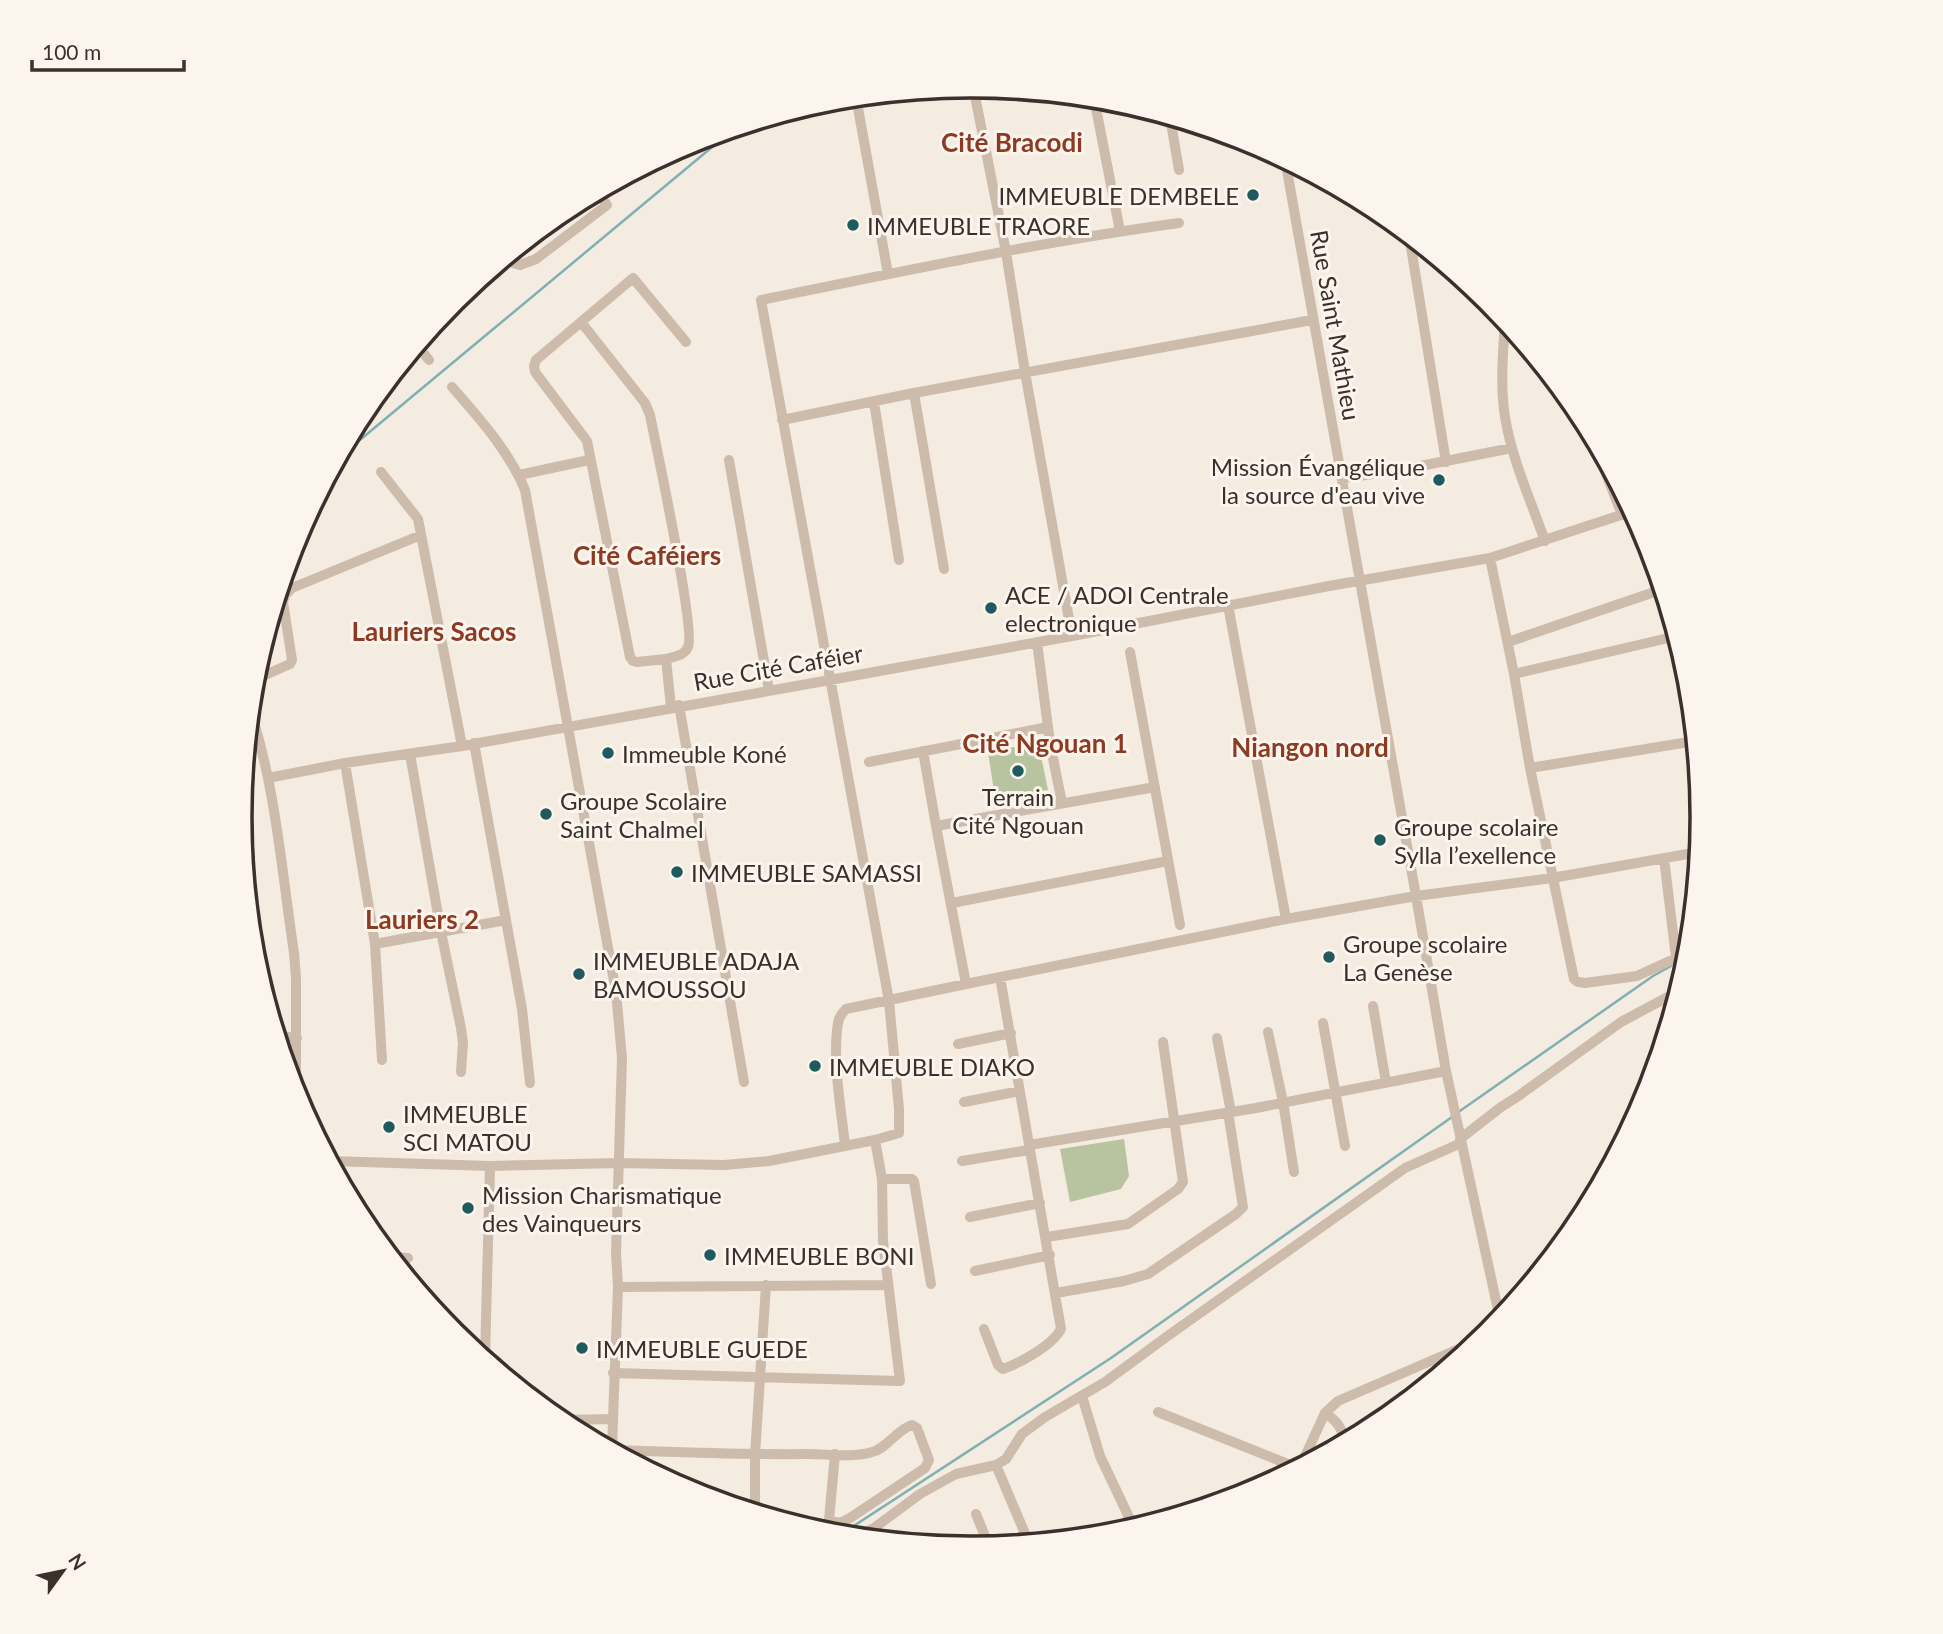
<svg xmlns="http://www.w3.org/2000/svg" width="1943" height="1634" viewBox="0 0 1943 1634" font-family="Lato,sans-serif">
<rect width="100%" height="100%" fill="#f4ebe1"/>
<path fill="#b8c4a0" d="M1035,743L1039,746L1048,790L995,798L988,752Z
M1124,1139L1129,1176L1121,1189L1070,1202L1060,1149Z"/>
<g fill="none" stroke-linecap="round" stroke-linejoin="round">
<path stroke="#7fb0b2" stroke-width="2.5" d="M337,459L735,128
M1680,961L1689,956
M1457,1113L1653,976L1671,966
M835,1535L846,1531L1111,1358L1452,1117"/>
<path stroke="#cdbbac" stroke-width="10" d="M973,86L1006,252L1025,372L1072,636
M856,97L888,274
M1094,98L1120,231
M1170,117L1179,170
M675,150L677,155L698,139
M1285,159L1416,896L1446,1071L1500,1319
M1409,235L1446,462
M503,260L520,265L536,259L607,205L596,192
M1505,320C1503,353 1500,385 1505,417C1512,460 1531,501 1545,541
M581,322L645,403L650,415C656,446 696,631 688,647C684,656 675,656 666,659L671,707
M417,345L429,360
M452,387C480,419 509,451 525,490L616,992L622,1058L616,1253L618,1287L613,1419L559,1420
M914,393L944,569
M874,402L899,560
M782,420L914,393L1312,320
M1588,427L1622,515
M729,460L769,690
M381,472L418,519L462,746
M519,475L589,460
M1343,478L1395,471L1512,448
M1490,558L1514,674L1530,768L1574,979L1578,982L1585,983L1637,976L1676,958L1664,858
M1228,605L1286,919L1416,896L1552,878L1699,852
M1037,642L1050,743L1062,803
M1508,642L1663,589
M1130,652L1180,925
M666,659L637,662L633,661L630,657L587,441L535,372L534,366L536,360L633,278L686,342
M1514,674L1677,636
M254,680L290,664L292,660L283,602L285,595L292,588L421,535
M679,705L744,1082
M251,713C276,789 282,874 294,953L296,978V1096
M474,743L522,1009L530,1083
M923,751L936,826L966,984L1286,919
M410,754L441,932L461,1028L463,1043L461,1072
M869,762L1048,727
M345,763L375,944L382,1060
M1530,768L1695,741
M268,778L345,763L462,746L830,680L1072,636L1329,586L1490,558L1633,511
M936,826L1155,787
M952,903L1168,861
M375,944L506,920
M1373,1006L1386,1083
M1323,1023L1345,1146
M1268,1032L1283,1102L1294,1172
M278,1036L297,1038
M1217,1038L1231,1112
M958,1044L1011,1033
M964,1102L1020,1091
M1460,1139L1501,1107L1517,1097L1621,1022L1679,991
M845,1145C841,1108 832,1060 838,1023C839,1017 841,1014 846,1009L966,984
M1029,1145L1256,1108L1446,1071
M330,1161L490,1166L619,1163L724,1165L769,1161L875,1140L899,1133V1109L889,1001L761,300C900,272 1039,242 1179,223
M962,1161L1029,1150
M882,1179H912L914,1181L931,1284
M970,1217L1040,1203
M1047,1237L1128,1224L1178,1189L1183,1182L1163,1042
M391,1257L408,1258
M975,1271L1050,1255
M618,1287L888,1285
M1056,1293L1124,1281L1148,1274L1236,1214L1243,1207L1228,1112
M984,1329L998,1365L1003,1369C1020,1363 1053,1345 1061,1329L1000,977
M485,1359L490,1166
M613,1373L900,1381L883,1241L882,1179L875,1140
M1082,1396L1100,1456L1134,1528
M1158,1412L1298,1468
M1325,1413C1336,1420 1344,1430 1344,1443
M612,1450C677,1452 742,1455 808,1454C828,1454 853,1458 872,1452C888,1448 896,1430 912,1425L917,1428L929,1460L925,1468L850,1518L840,1523L829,1520L835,1454
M612,1450L613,1419
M996,1465L1006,1459L1022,1434L1045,1417L1105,1382L1169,1335L1405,1168L1461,1143
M1300,1467L1325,1413L1338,1401L1484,1338
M755,1512V1455L766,1285
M976,1514L989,1546
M857,1537L874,1528L920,1494L956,1474L996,1465L1029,1543"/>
</g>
<g fill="#1f5a5e" stroke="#fbf5ee" stroke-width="2.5">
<circle cx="1253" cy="195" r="7"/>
<circle cx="853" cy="225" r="7"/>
<circle cx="1439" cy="480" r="7"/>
<circle cx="991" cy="608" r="7"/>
<circle cx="608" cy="753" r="7"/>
<circle cx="1018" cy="771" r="7"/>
<circle cx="546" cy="814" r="7"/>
<circle cx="1380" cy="840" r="7"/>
<circle cx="677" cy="872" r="7"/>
<circle cx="1329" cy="957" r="7"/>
<circle cx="579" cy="974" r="7"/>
<circle cx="815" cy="1066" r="7"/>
<circle cx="389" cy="1127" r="7"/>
<circle cx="468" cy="1208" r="7"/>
<circle cx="710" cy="1255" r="7"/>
<circle cx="582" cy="1348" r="7"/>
</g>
<g text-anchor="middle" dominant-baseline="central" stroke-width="6" stroke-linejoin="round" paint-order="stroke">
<g font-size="24" fill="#3b302b" stroke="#fbf5ee" text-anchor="start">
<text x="1239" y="195" text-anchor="end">IMMEUBLE DEMBELE</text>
<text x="867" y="225">IMMEUBLE TRAORE</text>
<text x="1425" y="466" text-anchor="end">Mission Évangélique<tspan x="1425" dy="28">la source d'eau vive</tspan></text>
<text x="1005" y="594">ACE / ADOI Centrale<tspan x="1005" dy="28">electronique</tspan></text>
<text x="622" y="753">Immeuble Koné</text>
<text x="1018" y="796" text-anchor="middle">Terrain<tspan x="1018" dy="28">Cité Ngouan</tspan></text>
<text x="560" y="800">Groupe Scolaire<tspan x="560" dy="28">Saint Chalmel</tspan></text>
<text x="1394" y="826">Groupe scolaire<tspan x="1394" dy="28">Sylla l’exellence</tspan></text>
<text x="691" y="872">IMMEUBLE SAMASSI</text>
<text x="1343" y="943">Groupe scolaire<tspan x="1343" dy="28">La Genèse</tspan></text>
<text x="593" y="960">IMMEUBLE ADAJA<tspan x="593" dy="28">BAMOUSSOU</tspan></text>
<text x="829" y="1066">IMMEUBLE DIAKO</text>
<text x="403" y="1113">IMMEUBLE<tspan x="403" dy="28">SCI MATOU</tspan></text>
<text x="482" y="1194">Mission Charismatique<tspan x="482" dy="28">des Vainqueurs</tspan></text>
<text x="724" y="1255">IMMEUBLE BONI</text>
<text x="596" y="1348">IMMEUBLE GUEDE</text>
</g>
<g font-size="24" fill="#3b302b" stroke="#fbf5ee">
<text transform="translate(1336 325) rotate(80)">Rue Saint Mathieu</text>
<text transform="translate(778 667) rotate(-10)">Rue Cité Caféier</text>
</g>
<g font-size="26" font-weight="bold" fill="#8c3b22" stroke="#fbf5ee">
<text x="1012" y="142">Cité Bracodi</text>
<text x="647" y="555">Cité Caféiers</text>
<text x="434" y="631">Lauriers Sacos</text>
<text x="1045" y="743">Cité Ngouan 1</text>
<text x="1310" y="747">Niangon nord</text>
<text x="422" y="919">Lauriers 2</text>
</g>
</g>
<path d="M0 0H1943V1634H0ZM252 817a719 719 0 1 1 1438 0a719 719 0 1 1-1438 0Z" fill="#fbf5ee" fill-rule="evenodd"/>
<path fill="none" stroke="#3b302b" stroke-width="3.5" d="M252 817a719 719 0 1 1 1438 0a719 719 0 1 1-1438 0Z"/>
<g transform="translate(63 1571) rotate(57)" stroke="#fbf5ee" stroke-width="5" paint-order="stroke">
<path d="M0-5L12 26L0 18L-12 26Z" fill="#3b302b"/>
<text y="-10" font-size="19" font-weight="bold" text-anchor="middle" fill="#3b302b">N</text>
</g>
<path d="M32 60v10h152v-10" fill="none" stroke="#3b302b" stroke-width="3.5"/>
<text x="42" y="60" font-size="21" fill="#3b302b" stroke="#fbf5ee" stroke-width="5" paint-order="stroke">100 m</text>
</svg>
